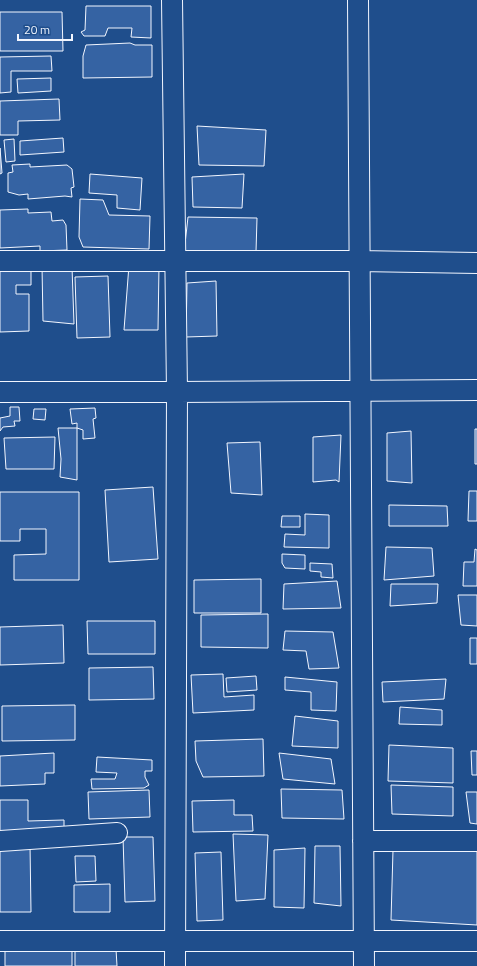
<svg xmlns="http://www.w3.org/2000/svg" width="477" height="966" viewBox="0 0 477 966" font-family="'Titillium Web',sans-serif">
<rect width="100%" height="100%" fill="#1f4e8c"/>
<path fill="#3563a3" stroke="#f2f6ff" d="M86,6H151V38L131,37L132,28H108L105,36H84L81,32L85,30Z
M0,12H62L63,51H0Z
M130,43L135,45H152V77L83,78V56L86,45Z
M51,56L52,71H11V92L0,93V57Z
M51,78V91L18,93L17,79Z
M59,99L60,120L18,121V135H0V101Z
M197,126L266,130L264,166L199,165Z
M63,138L64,152L20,155V141Z
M14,139L15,161L6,162L4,140Z
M0,148L2,173L0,174Z
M30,164V167L67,165L72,169L74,187L71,188L72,197L65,196L28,199V194L19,195L8,192V173L13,172L12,165Z
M90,174L142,178L140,210L117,208V195L89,193Z
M244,174L242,208L193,207L192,177Z
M80,199L103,200L109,215L150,216L149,249L83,247L79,237Z
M28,209V213L51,212L52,221L63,220L66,225L67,250L40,251V246L0,248V210Z
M188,217L257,218L256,252L184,253Z
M0,264H31V285H16V294H29V331L0,332Z
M129,265L159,266L158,330H124Z
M42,267H72L74,324L43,321Z
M108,276L110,337L77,338L75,277Z
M216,281L217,336L186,337L187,283Z
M10,407H19L20,421H14L15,426L3,427L0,431V418L10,416Z
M95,408L96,418L93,419L95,438L83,439V430L77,428V423L72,424L70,409Z
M34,409H46L45,420L33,419Z
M58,428H77V480L60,477L61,459Z
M475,429H477V464H475Z
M411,431L412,483L387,481V433Z
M341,435L339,482L336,480L313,482V437Z
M55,437L54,469H6L4,438Z
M260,442L262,495L231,493L227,443Z
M153,487L158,559L109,562L105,490Z
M469,491H477V521H468Z
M0,492H79V580H14V555L46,554V529H20V541H0Z
M389,505L447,506L448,526H389Z
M305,514L329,515V548L284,547L285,534L305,535Z
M282,516H300V527H281Z
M386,547L432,548L434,576L384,580Z
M475,549L477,550V586H463L464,562H474Z
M282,554L305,555V569L285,568L282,563Z
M310,563L332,564L333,578L321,577V572L310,571Z
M261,579V613H194V580Z
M337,581L341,608L283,609L284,584Z
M391,584H438L437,603L390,606Z
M458,595H477V626L461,625Z
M268,614V648L201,647V615Z
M87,621H155V654H88Z
M63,625L64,663L0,665V627Z
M285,631L333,632L339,668L309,669L306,651L283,650Z
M470,638H477V664H470Z
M153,667L154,699L89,700V668Z
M223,674L224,697L254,695V710L193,713L191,675Z
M256,676L257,690L227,692L226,678Z
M285,677L337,682L336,711L311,710V692L285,690Z
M446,679L444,699L383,702L382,682Z
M75,705V740L2,741V706Z
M400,707L442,710V725L399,724Z
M295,716L338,721V748L292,746Z
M263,739L264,776L203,777L196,761L195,741Z
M389,745L453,748V783L388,781Z
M471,751H477V775H472Z
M54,753V773H45V784L0,786V756Z
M279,753L331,759L335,784L283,779Z
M97,757L152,760V771H145V777L149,785L144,788L92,789L91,779H115L117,773L96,772Z
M391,785L453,787V816L392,814Z
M281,789L342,790L344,819L282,818Z
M149,790L150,817L89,819L88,792Z
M466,792H477V824L470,823Z
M0,800H28V821L64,820V835L0,836Z
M234,800V815H252L253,831L193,832L192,801Z
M233,834L268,835L265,899L236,901Z
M123,837H153L155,901L125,902Z
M0,845H30L31,912H0Z
M315,846H340L341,906L314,903Z
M305,848L304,908L274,907V850Z
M393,850H477V925L391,920Z
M221,852L223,920L197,921L195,853Z
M75,856H95L96,881L76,882Z
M110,884V912H74V885Z
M116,949L117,966H75V951Z
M5,950H72V966H5Z"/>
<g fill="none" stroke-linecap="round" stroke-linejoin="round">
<defs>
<path id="minor" d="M172,0L177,392L175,966
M358,0L364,966
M0,261H359L477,263
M0,392H177L477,390
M0,841L117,833
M363,841H477
M0,941H477"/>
</defs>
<use href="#minor" stroke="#f2f6ff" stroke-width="22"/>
<use href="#minor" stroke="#1f4e8c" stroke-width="20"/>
</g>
<path d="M18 34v6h54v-6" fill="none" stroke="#f2f6ff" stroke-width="2"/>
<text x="24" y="34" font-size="12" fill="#f2f6ff" stroke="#1f4e8c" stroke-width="3" paint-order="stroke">20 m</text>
</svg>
